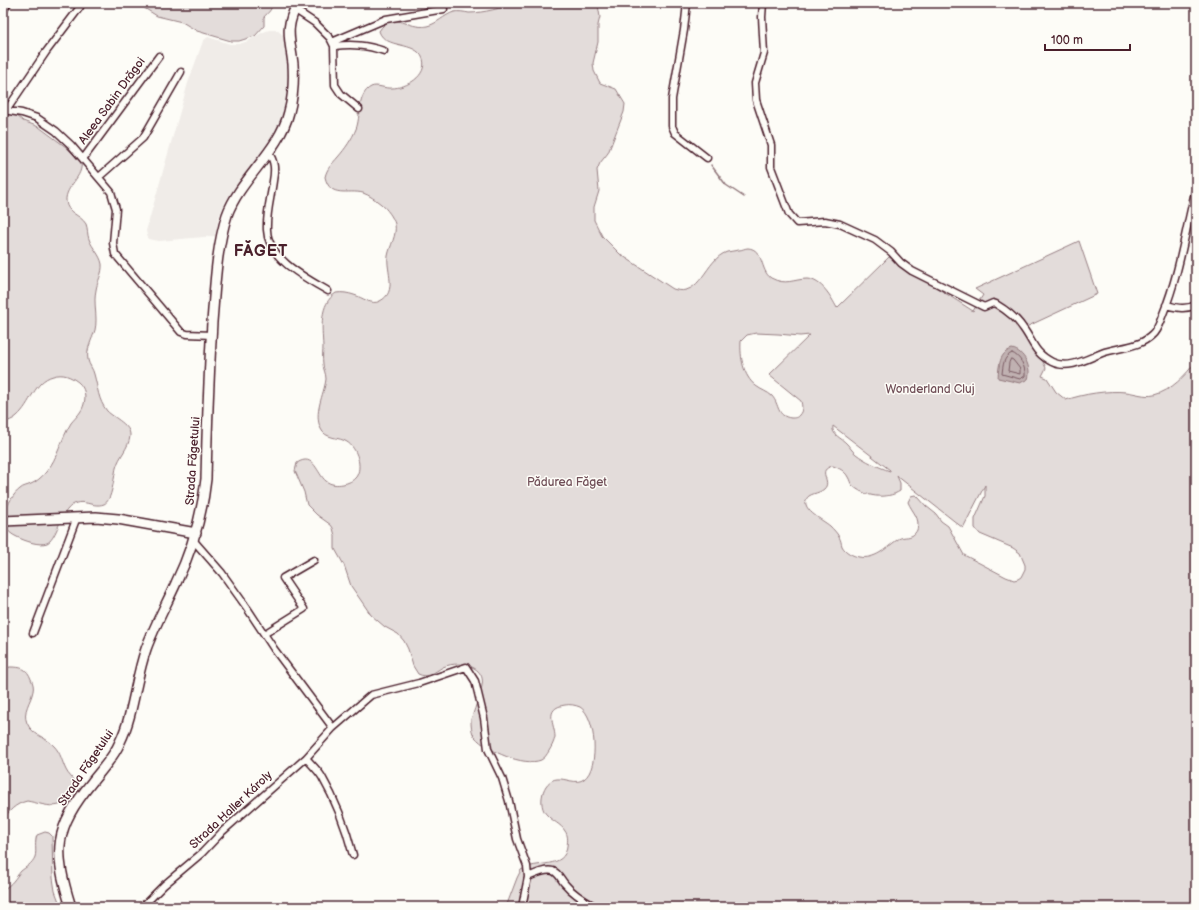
<svg xmlns="http://www.w3.org/2000/svg" width="1199" height="910" viewBox="0 0 1199 910" font-family="'Balsamiq Sans',sans-serif">
<rect width="100%" height="100%" fill="#fdfcf7"/>
<filter id="ink" filterUnits="userSpaceOnUse"><feTurbulence type="fractalNoise" baseFrequency=".025" numOctaves="2"/><feDisplacementMap in="SourceGraphic" scale="8" xChannelSelector="R" yChannelSelector="G"/><feConvolveMatrix kernelMatrix="1 2 1 2 8 2 1 2 1" color-interpolation-filters="sRGB"/></filter>
<g filter="url(#ink)">
<path fill="#f0ece8" d="M269,30H277L283,35L286,48L288,83L283,116L269,141L225,202L219,217L215,236L159,241L148,239L146,231L188,83L203,41L208,37L230,44H239L248,41L261,33Z"/>
<path fill="#e3dcda" stroke="#967e82" fill-rule="evenodd" d="M133,3H271C273,10 268,12 264,17V26L255,36L239,41H231L197,31L182,22L157,16L141,6Z
M515,3H598V5L600,17L598,25V42L593,63L594,71L600,83L616,89L625,104L624,112L608,153L600,163L597,170L599,191L594,207V220L602,236L620,254L673,289C701,299 705,259 727,252C731,251 735,251 739,250C742,250 745,248 748,248C764,249 760,271 771,278C786,286 794,279 807,279C822,280 831,297 837,308L889,257L973,311L983,295L975,289L1079,241L1097,294L1026,327L1046,368L1042,376L1047,378L1056,392L1066,400C1083,394 1108,390 1126,392C1135,393 1145,397 1154,395C1171,391 1186,375 1196,361V907H506L517,878L521,870C536,860 565,870 567,846C568,840 568,835 565,831C561,824 552,821 547,815C537,806 542,780 557,779C566,778 576,785 584,779C600,768 596,716 580,707C575,705 570,704 565,705C543,708 555,725 555,737C554,742 552,746 549,751C547,754 545,758 541,760C524,767 487,751 475,737C471,732 471,725 471,719C474,712 476,705 478,699C482,687 487,676 474,668C465,663 452,663 443,667C434,672 428,679 418,674L413,666L408,649L404,641L398,634L385,627L371,615L351,586L344,565L335,549V536L333,528L331,525L317,515L307,505L304,492L295,471L297,463C314,452 317,474 326,481C331,485 337,485 343,484C348,483 353,481 356,477C363,467 357,448 347,442C340,437 325,439 321,429C313,413 324,395 326,379C326,373 323,369 323,364C322,358 323,352 323,346C322,328 319,304 336,293C342,292 348,293 354,295C362,297 372,306 380,301C398,292 386,271 388,256C390,245 397,236 395,224C393,217 387,209 381,204C376,200 369,195 363,193C348,189 330,199 325,177C327,168 332,164 338,157C345,149 352,139 356,129C361,117 357,94 371,87C377,84 385,89 392,88C406,88 428,76 423,59C416,40 385,50 379,31C393,9 408,30 427,26C437,24 444,15 454,12C459,11 464,12 469,13C483,13 502,8 515,3ZM756,333L778,334L800,336L810,335L769,375L801,401C802,406 803,411 799,415C797,418 794,418 791,418C776,416 780,405 772,396C768,392 761,390 756,386C743,376 740,357 741,341L747,335ZM833,426L890,470V471C878,467 865,461 856,454C852,451 850,447 847,444C842,438 831,435 833,426ZM833,466C839,468 845,471 848,477C850,480 850,483 852,485C864,497 886,500 900,491V483L897,476L963,528L985,485V496L975,519V528L980,534L1013,548L1020,553L1025,565V569L1021,577L1018,579L1014,580L1006,577L964,555L948,526L941,521L936,514L926,506L918,497L915,495L911,496L908,502C912,512 921,518 917,530C916,532 914,535 911,536C906,538 902,536 897,540C886,548 875,560 859,557C853,556 845,552 842,546C841,543 841,540 839,537C837,533 833,529 830,526C823,520 803,511 806,500C808,493 819,494 824,489C833,481 815,470 833,466Z
M8,113L16,115L23,121L39,127L66,147L81,162C84,177 65,186 66,201C67,214 80,214 86,224C88,229 87,234 89,239C92,248 100,254 102,264C103,273 97,282 96,290C93,303 98,317 95,330C92,340 86,349 88,360C89,365 93,369 94,374C98,388 98,400 107,411C114,418 131,425 130,436C129,448 119,456 116,468C114,477 112,501 104,504C91,509 80,494 67,510C60,518 55,540 47,543C39,546 25,541 17,537C6,532 2,524 5,512C8,504 13,494 20,489C23,486 27,486 31,484C36,482 42,477 46,472C58,458 61,439 71,423C76,417 82,412 84,404C86,396 85,388 78,382C70,376 63,373 53,376C34,381 31,404 17,416C13,420 8,421 3,423V115Z
M10,667C21,667 27,668 31,679C33,683 34,687 33,691C31,702 22,711 27,723C32,735 46,737 54,746C61,753 62,762 66,770C68,775 73,777 74,783C76,788 75,792 71,797C58,812 44,804 27,801C15,804 9,811 3,820V669Z
M45,832L49,833L52,836L53,878L55,891L61,907H3V889C12,885 15,878 21,871C26,867 32,864 35,857C37,850 34,843 37,835Z"/>
<path fill="#c0b1b1" stroke="#91777b" d="M1012,349C1024,351 1032,368 1028,379L1020,383L998,378C999,366 999,353 1012,349Z"/>
<g fill="none" stroke-linecap="round" stroke-linejoin="round">
<path stroke="#795961" stroke-width="1" d="M1012,353C1020,356 1026,367 1025,376L1020,379L1002,374C1003,366 1003,357 1012,353Z
M1011,359L1013,360L1020,369V374L1008,371L1009,363Z"/>
<path stroke="#91777b" stroke-width="1.5" d="M711,165L726,185L744,197"/>
<defs>
<path id="street" d="M687,3L684,30L672,99V126L675,133L707,158
M763,3L762,17L764,53L755,83L756,100L771,145V167L789,214L797,223L825,221L840,224L875,240L891,252L901,263L912,271L984,307L993,303L996,304C1006,310 1017,319 1023,328C1034,343 1034,353 1052,362C1068,370 1087,359 1102,353C1118,347 1139,348 1152,335C1158,330 1160,321 1163,314C1180,272 1185,231 1196,188
M294,9L315,23L330,38L334,46L335,85L341,94L359,109
M3,11L8,3
M332,42L386,19L444,9
M334,46C353,44 366,45 384,51
M3,110L22,113L37,118L56,131L71,145L111,192L116,209L113,243L115,254L181,332L187,334L212,335
M6,111L46,52L80,7
M268,152C275,161 275,170 273,181C271,197 266,214 267,230C268,259 306,278 328,291
M83,159L159,56
M99,177L143,138L181,72
M1166,305C1178,308 1185,310 1196,305
M194,541L222,573L247,608L274,649L333,728
M33,633L77,517
M264,634L304,609L283,578L314,560
M306,758C311,764 318,770 322,777C336,801 346,828 353,855
M528,877C535,874 545,869 553,871C559,873 561,880 565,884C573,894 585,901 596,907
M142,907L164,885L202,853L223,831L306,758L333,728L371,695L419,683L466,667L475,681L484,718L488,749L502,778L509,801L517,839L527,866L528,877L522,907"/>
<path id="secondary" d="M3,521L96,517L118,519L196,533
M71,907C53,850 54,829 92,782C102,769 114,757 120,742C134,713 135,680 146,649C154,627 166,605 176,583C192,550 202,516 206,479C207,427 209,375 212,322C215,287 216,249 227,215C240,179 280,150 289,112C293,97 294,80 293,64C290,38 284,28 298,3"/>
</defs>
<use href="#street" stroke="#4a1f2b" stroke-width="9"/>
<use href="#secondary" stroke="#4a1f2b" stroke-width="12"/>
<use href="#street" stroke="#fdfcf7" stroke-width="6"/>
<use href="#secondary" stroke="#fdfcf7" stroke-width="9"/>
</g>
</g>
<g text-anchor="middle" dominant-baseline="central" stroke-width="3" stroke-linejoin="round" paint-order="stroke">
<g font-size="12" fill="#4a1f2b" stroke="#fdfcf7">
<text transform="translate(112 101) rotate(-54)">Aleea Sabin Drăgoi</text>
<text transform="translate(193 461) rotate(-86)">Strada Făgetului</text>
<text transform="translate(86 768) rotate(-56)">Strada Făgetului</text>
<text transform="translate(231 810) rotate(-43)">Strada Haller Károly</text>
</g>
<g font-size="12" fill="#704e57" stroke="#fdfcf7">
<text x="930" y="389">Wonderland Cluj</text>
<text x="567" y="482">Pădurea Făget</text>
</g>
<g font-size="16" font-weight="bold" letter-spacing="1" fill="#4a1f2b" stroke="#fdfcf7">
<text x="261" y="251">FĂGET</text>
</g>
</g>
<rect width="1199" height="910" fill="none" stroke="#fdfcf7" stroke-width="16"/>
<rect x="8" y="8" width="1183" height="894" fill="none" stroke="#4a1f2b" stroke-width="1.5" filter="url(#ink)"/>
<path d="M1045 44v6h85v-6" fill="none" stroke="#4a1f2b" stroke-width="2"/>
<text x="1051" y="44" font-size="12" fill="#4a1f2b" stroke="#fdfcf7" stroke-width="3" paint-order="stroke">100 m</text>
</svg>
